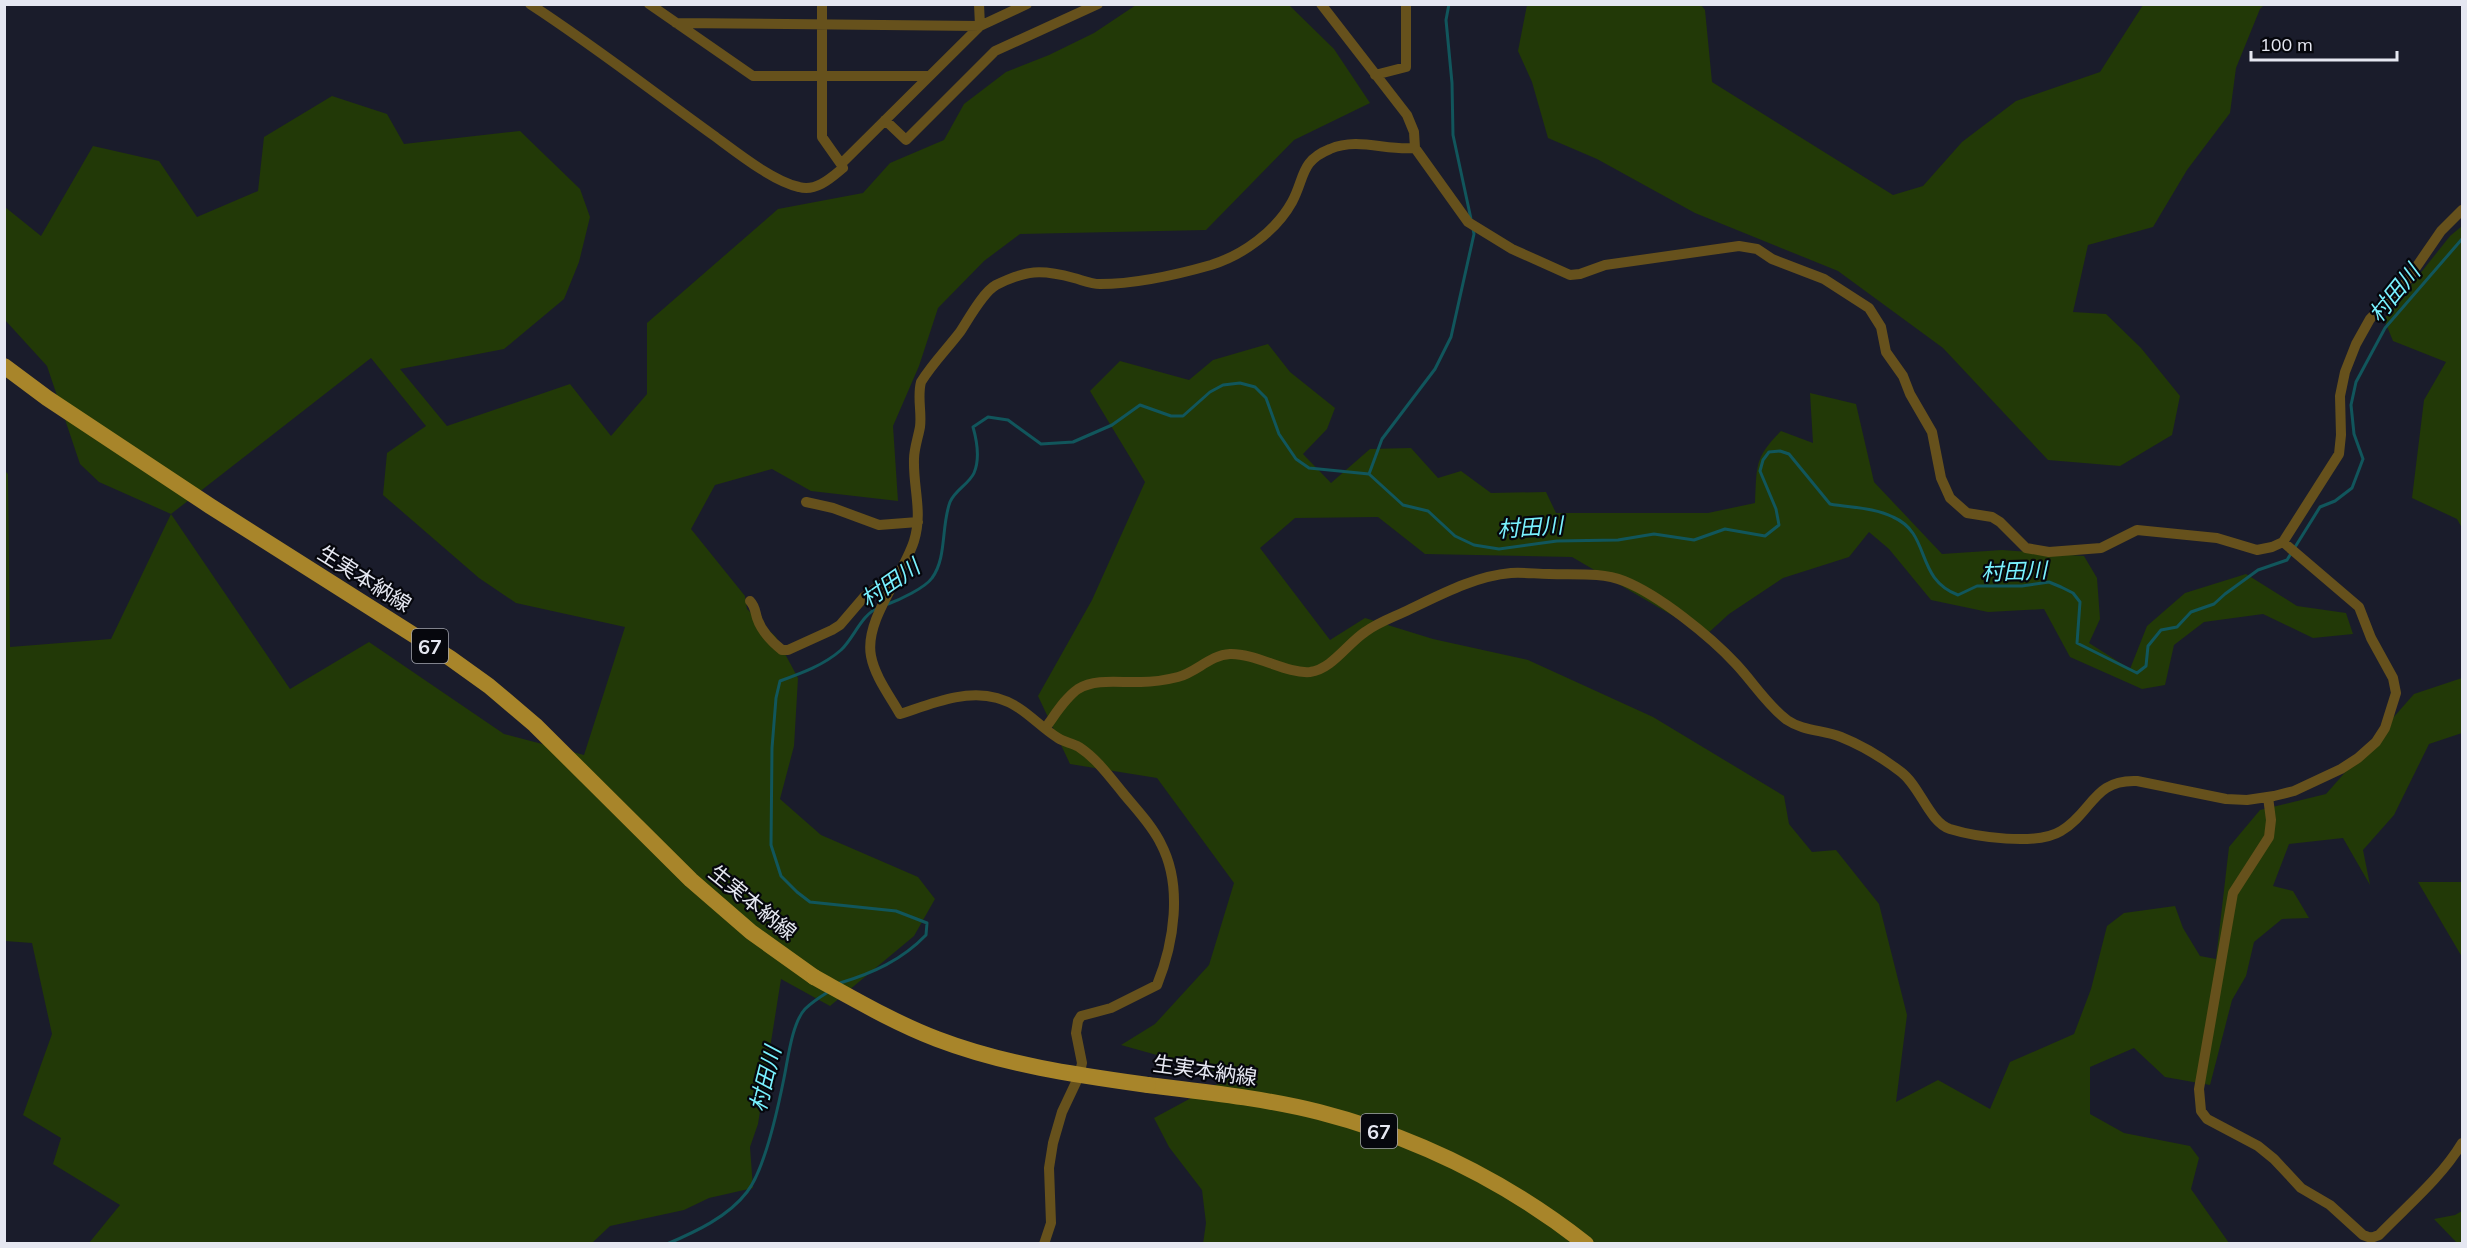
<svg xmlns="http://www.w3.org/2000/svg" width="2467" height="1248" viewBox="0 0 2467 1248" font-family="Mulish,'Noto Sans JP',sans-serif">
<rect width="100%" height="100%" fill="#1a1c2b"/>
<path fill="#223907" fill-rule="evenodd" d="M1136,5H1289L1334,49L1370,103L1294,140L1206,230L1020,234L984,261L938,308L919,366L893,426L898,501L811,491L772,469L715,485L691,529L745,596L747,609L776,637L798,678L794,746L780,799L821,835L918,877L935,899L914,936L830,1006L781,979L758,1124L750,1147L753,1188L709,1198L684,1210L610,1226L592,1243H89L120,1205L53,1164L61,1138L23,1115L52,1034L32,943L5,941V471L8,474L10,647L111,639L171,514L99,482L80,464L47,366L5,320V207L41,236L93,146L159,161L197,217L258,191L264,137L332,96L387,114L404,144L520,131L580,189L590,217L579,262L564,299L504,349L400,369L447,426L570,384L611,436L647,394V323L778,209L863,193L890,163L944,140L964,104L1006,72L1049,55L1094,33ZM371,358L426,426L387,453L383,495L479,578L516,603L625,627L584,755L504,734L369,642L290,689L171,514Z
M1527,5H1701L1705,10L1712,82L1893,195L1923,186L1962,142L2016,101L2100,72L2143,5H2264L2260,9L2236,68L2230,113L2187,170L2153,227L2088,245L2073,312L2106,314L2141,348L2180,396L2172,435L2120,466L2048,460L1943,348L1838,271L1695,213L1597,159L1548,138L1532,82L1518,51Z
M2462,226V528L2457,519L2412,498L2424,400L2446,362L2393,341L2384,319L2450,236Z
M1268,344L1290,372L1335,408L1327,429L1303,454L1331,483L1370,449L1411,448L1438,478L1461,471L1491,493L1546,492L1556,513H1708L1755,503C1757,466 1754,458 1781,431L1813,443L1810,393L1856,404L1874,482L1942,554L2002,550L2084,556L2097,578L2100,619L2089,643L2130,669L2147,626L2185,593L2246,574L2297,606L2346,613L2353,634L2313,638L2263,614L2204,622L2174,645L2165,685L2142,689L2070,657L2044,609L1988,612L1931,600L1889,549L1869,532L1849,557L1783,578L1729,614L1706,635L1572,557L1425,554L1378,517L1295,518L1260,548L1330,640L1365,618L1433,639L1528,660L1653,717L1784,796L1789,824L1812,852L1836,850L1879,904L1907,1015L1896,1102L1938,1080L1990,1109L2010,1062L2074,1034L2091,989L2107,926L2124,913L2175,906L2183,928L2200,956L2216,959L2229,847L2260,810L2326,794L2414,694L2462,678V733L2429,744L2394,815L2363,850L2370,885L2343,838L2289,844L2273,886L2293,891L2309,918L2282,919L2254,942L2246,976L2232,1000L2210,1085L2165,1077L2134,1048L2090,1067V1114L2124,1133L2190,1146L2199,1158L2191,1189L2229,1243L1203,1244L1206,1223L1202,1190L1169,1147L1154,1118L1232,1076L1121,1045L1155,1024L1209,965L1234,883L1157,778L1070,764L1038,696L1092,600L1145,482L1090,391L1120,361L1189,380L1213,360Z
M2418,882H2462V957Z
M2462,1211V1243H2457L2434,1219L2455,1215Z"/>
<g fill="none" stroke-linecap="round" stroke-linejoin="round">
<path stroke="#11565c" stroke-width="3" d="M1449,4L1446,20L1452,83L1453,135L1471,219
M1369,474L1382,439L1435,369L1451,337L1474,234L1473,229
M888,604C899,600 925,588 932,578C947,558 941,526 950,502C955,490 969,484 974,473C980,459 977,441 973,427L988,417L1008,420L1041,444L1073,442L1112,425L1140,405L1171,416H1183L1210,392L1223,385L1240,383L1255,387L1266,398L1279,434L1296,459L1309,468L1369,474L1403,505L1428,511L1455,536L1474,545L1499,549L1557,541L1618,540L1654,534L1694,540L1725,529L1765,536L1779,525L1776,509L1760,471L1763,460L1769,452L1780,451L1789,454L1830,504C1851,508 1873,507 1893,517C1932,534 1914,578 1958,595L1977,586H2022L2049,582L2061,587L2073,593L2080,602L2077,643L2137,673L2146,666L2148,646L2161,630L2177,627L2191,612L2214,604L2225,594L2258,570L2287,560L2320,507L2335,501L2352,488L2363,459L2354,434L2351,405L2356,382L2385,328L2462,239
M840,983C873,973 902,960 926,935L927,923L896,911L810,902L797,892L781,876L771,845L772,748L776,698L780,681C802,673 824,665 841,650C854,638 861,615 879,607
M667,1244C695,1232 728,1217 747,1192C765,1169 778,1108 784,1078C788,1059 792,1023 805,1009C812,1002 820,997 828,992"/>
<path stroke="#66511c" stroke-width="10" d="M530,4C593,45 652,91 713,135C735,151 772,181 799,187C816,192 831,178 843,168L841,164
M649,4L753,76H929
M822,4V137L841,164L980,26L1027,4
M1321,4L1407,115L1414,132L1415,148L1468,222L1512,249L1570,275L1580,274L1605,265L1739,246L1757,249L1772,259L1824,279L1869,308L1881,327L1886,352L1903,376L1910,394L1932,432L1941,478L1950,498L1967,513L1992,517L2000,522L2026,548L2049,552L2101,548L2137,530L2217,538L2257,550L2272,547L2283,542L2339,454L2341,435L2340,396L2345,372L2356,344L2370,319L2406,282L2441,231L2462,210
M676,23L980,26L979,4
M1375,75L1406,67V4
M885,120L906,140L995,51L1098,4
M806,502L833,508L879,525L918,522
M750,601C755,606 755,611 757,618C761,630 772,642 782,650H788L832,630L840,625L864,597L882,584L898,576
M1046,727C1055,715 1065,698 1078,689C1096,678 1121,683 1141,682C1153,682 1166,680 1178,677C1197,672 1210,655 1230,654C1255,653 1287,674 1310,672C1332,669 1347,644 1365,632C1377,623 1391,618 1404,612C1438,596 1474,576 1511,573C1523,572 1537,574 1549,574C1574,575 1601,572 1624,581C1659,595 1710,636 1736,664C1753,682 1767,705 1787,720C1803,731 1823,730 1841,737C1861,745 1884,759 1901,772C1920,786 1929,822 1950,829C1976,837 2037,846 2061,831C2093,812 2093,779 2137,781L2226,799L2247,800L2274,796L2294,791L2341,769L2358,758L2376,742L2385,728L2396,693L2393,678L2371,638L2359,607L2283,542
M2268,797L2271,820L2269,837L2233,893L2199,1089L2201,1111L2207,1119L2258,1146L2274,1159L2301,1188L2330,1205L2363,1235L2371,1238L2379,1235C2407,1206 2441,1178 2462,1143
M1044,1244L1051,1223L1049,1168L1053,1143L1062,1112L1079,1076L1082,1063L1076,1033L1078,1021L1081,1016L1111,1008L1157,985C1174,943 1183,886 1161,844C1152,825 1136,809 1123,793C1110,777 1096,758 1079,747C1072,743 1064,742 1058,738C1037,725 1023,705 997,698C965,689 931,704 900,714C890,696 875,677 871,656C864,620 903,576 914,541C923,512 913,488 914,459C914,449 918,438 920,427C922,412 917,397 921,382C932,364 947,349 960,332C968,320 983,292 996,285C1026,270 1041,269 1074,278C1082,280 1091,284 1100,284C1137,284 1176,275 1211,265C1243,255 1276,231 1292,202C1305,178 1300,161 1330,149C1358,137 1386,151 1415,148"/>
<path stroke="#a8852a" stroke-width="16" d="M4,366L47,398L210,506L450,658L489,686L535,725L691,880L751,932L814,977
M1148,1085C1205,1092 1263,1098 1319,1112C1416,1137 1507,1182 1586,1244"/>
<path stroke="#a8852a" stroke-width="16" d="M814,977C854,999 895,1023 937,1039C1005,1065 1077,1075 1148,1085"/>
</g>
<g text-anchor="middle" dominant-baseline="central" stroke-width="4.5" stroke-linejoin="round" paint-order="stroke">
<g fill="#06070d" stroke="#a2a4ad" stroke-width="1.5">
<rect x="412" y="629" width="36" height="34" rx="4.5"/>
<rect x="1361" y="1114" width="36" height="34" rx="4.5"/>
</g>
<g font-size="20" font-weight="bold" fill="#e5e7f1">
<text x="430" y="646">67</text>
<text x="1379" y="1131">67</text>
</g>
<g font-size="21" fill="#e5e7f1" stroke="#06070d">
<text transform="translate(365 578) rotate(32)">生実本納線</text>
<text transform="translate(753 902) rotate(39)">生実本納線</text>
<text transform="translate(1205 1070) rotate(8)">生実本納線</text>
</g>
<g font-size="22" font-style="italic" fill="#79f2ff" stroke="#06070d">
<text transform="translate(2394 293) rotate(-51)">村田川</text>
<text transform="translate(1530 527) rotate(-4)">村田川</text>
<text transform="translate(2014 571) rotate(-2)">村田川</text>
<text transform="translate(890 583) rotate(-35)">村田川</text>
<text transform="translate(765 1079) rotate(-76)">村田川</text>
</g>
</g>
<rect width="2467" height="1248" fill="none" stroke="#e5e7f1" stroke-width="12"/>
<path d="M2251 51v9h146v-9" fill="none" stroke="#e5e7f1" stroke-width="3"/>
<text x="2260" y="51" font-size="18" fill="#e5e7f1" stroke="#06070d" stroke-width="4.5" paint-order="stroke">100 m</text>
</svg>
